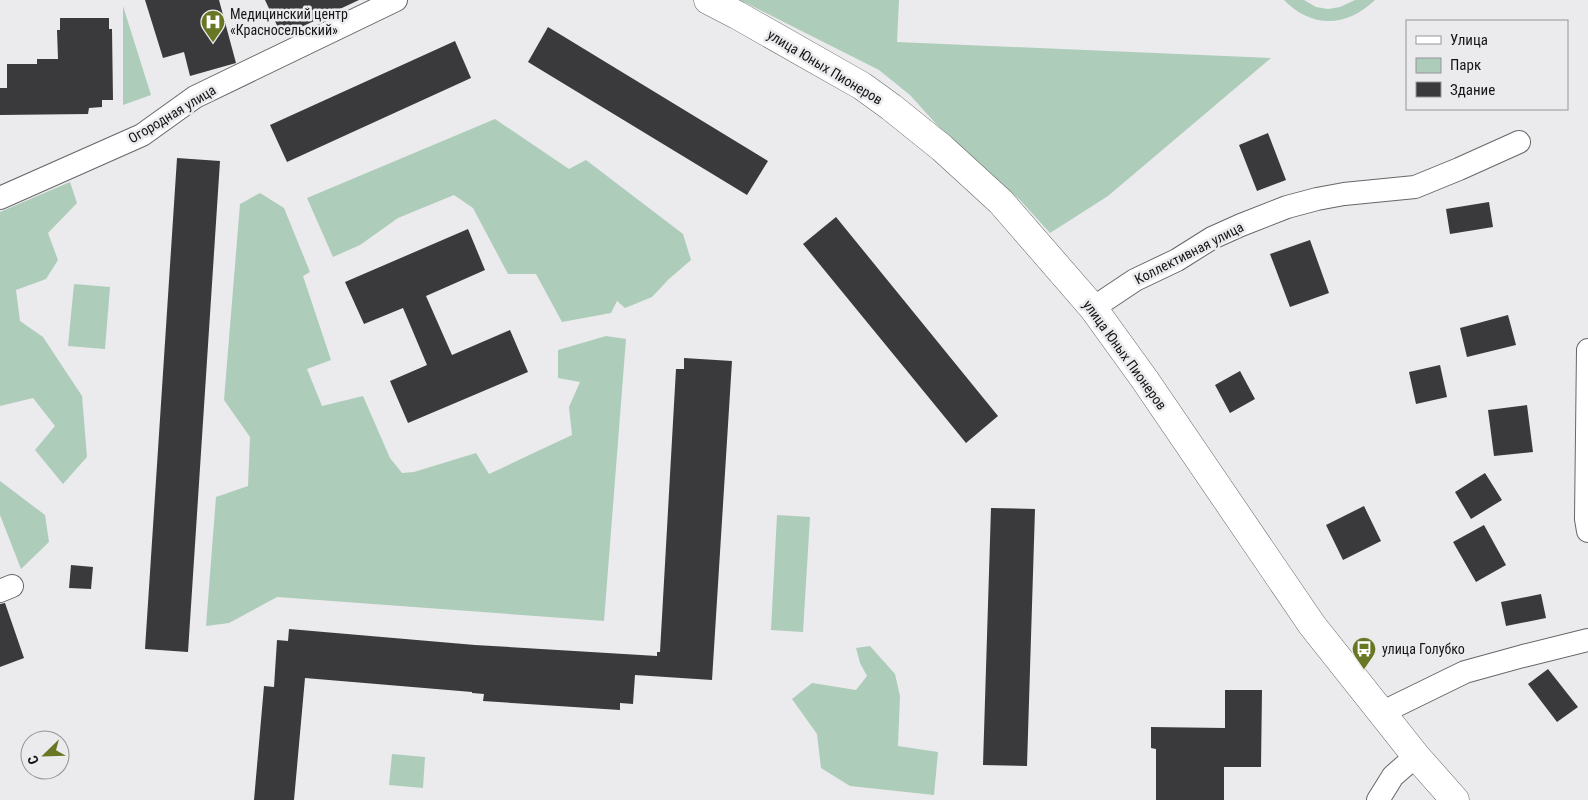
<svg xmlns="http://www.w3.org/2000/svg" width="1588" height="800" viewBox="0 0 1588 800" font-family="'Roboto Condensed',sans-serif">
<rect width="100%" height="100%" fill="#ebeaed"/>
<path fill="#adcdba" d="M740,0H899L897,42L1271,58L1108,196L1050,233L1020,200L938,126L910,95L879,70Z
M1284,0H1304L1316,7L1328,9L1340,7L1355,0H1375C1347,27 1312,29 1284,0Z
M123,6L151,95L123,105Z
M495,119L569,169L586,160L683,234L691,260L669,279L652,297L625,308L617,301L611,313L562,322L536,274H508L473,208L454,195L398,218L360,245L333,257L307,198Z
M70,182L77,203L48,233L58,260L46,279L16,290L20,321L43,337L82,396L87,457L63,484L35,450L55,426L33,398L0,406V212Z
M260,193L284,208L310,272L303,276L331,360L307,369L322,406L363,396L390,458L402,473L414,472L476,453L489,474L572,435L569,407L580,382L558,378V350L606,336L626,339L604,621L277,597L229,623L206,626L216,497L248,486L250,437L224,400L240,204Z
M74,284L110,287L105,349L68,346Z
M0,481L45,515L49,542L21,569L0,515Z
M777,515L810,517L803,632L771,630Z
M870,646L895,674L900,696L898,746L938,752L934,795L850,786L821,768L817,734L792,699L812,683L856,690L867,676L860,663L856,648Z
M392,754L425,757L423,788L389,785Z"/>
<path fill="#3a3a3c" d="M145,0H219L236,63L190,76L184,52L163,58Z
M265,0H359L282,36Z
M60,18H109V29H112L113,100H102V107L89,108L88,114L0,115V88H7V64H37V59H58L57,30H60Z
M548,27L768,161L747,195L528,62Z
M455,41L471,78L287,162L270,125Z
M1268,133L1286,180L1257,191L1239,145Z
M177,158L220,161L188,652L145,649Z
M1489,202L1493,227L1450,234L1446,209Z
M836,217L998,416L966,443L803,244Z
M468,229L485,270L426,296L452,355L510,330L528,372L408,423L390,381L427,365L403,308L364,324L345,282Z
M1310,240L1329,293L1290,307L1270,254Z
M1508,315L1516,345L1467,357L1460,328Z
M684,358L732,361L712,680L635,675L633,704L620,703V710L483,701L484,694L472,693V692L305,678L294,800H254L264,686L274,687L277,640L288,641L289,629L475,645L657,656V652H660L676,369H684Z
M1440,365L1447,397L1416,404L1409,372Z
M1240,371L1255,399L1230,413L1215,385Z
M1527,405L1533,452L1494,456L1488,410Z
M1485,473L1502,500L1471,519L1455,492Z
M1364,506L1381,541L1343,560L1326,525Z
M991,508L1035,509L1027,766L983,765Z
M1484,525L1506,565L1476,582L1453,542Z
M71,565L93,567L91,589L69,588Z
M1541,594L1546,618L1506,626L1501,602Z
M5,603L24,658L0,667V604Z
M1548,669L1578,707L1557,722L1528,684Z
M1225,690H1262L1261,767H1224V800H1156V749L1151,748V727L1225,728Z"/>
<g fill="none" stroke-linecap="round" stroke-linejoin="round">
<defs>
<path id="minor" d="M0,198L142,135L195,97L396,0
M1093,308L1135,280L1177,260L1212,238L1241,225L1287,207L1317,199L1344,194L1415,187L1459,169L1519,142
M1588,350L1586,519L1588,531
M0,591L12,586
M1381,713L1465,672L1523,656L1588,640
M1378,800L1393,776L1416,756"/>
<path id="secondary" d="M708,0L737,15L862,86L891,107L942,148L1001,202L1093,308L1145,380L1312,625L1416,756L1455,800"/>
</defs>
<use href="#minor" stroke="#676669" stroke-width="24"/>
<use href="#secondary" stroke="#676669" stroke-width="29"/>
<use href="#minor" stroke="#fff" stroke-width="22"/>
<use href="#secondary" stroke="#fff" stroke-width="28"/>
</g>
<defs>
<symbol id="hospital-pin" viewBox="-11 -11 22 30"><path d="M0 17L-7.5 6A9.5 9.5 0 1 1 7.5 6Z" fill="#687724" stroke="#ebeaed"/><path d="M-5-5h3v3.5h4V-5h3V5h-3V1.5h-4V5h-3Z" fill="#fff"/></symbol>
<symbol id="bus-pin" viewBox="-11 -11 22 30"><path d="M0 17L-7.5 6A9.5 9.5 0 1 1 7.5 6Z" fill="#687724" stroke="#ebeaed"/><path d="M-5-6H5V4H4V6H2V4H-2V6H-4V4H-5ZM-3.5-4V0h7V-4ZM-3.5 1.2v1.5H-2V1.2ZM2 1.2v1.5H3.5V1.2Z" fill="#fff"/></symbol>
</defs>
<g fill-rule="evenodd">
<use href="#hospital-pin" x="199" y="8" width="28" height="38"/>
<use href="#bus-pin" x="1350" y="635" width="28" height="38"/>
</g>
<g text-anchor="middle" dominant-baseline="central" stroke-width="5" stroke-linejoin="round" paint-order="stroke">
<g font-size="14" fill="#161516" stroke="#ebeaed" text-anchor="start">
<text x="230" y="14">Медицинский центр<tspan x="230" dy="16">«Красносельский»</tspan></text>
<text x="1382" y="649">улица Голубко</text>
</g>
<g font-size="14" fill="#161516" stroke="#ebeaed">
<text transform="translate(825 67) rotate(31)">улица Юных Пионеров</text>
<text transform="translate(172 114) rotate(-31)">Огородная улица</text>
<text transform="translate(1189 253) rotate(-27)">Коллективная улица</text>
<text transform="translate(1125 355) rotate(54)">улица Юных Пионеров</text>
</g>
</g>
<rect x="1406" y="20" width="162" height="90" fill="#ebeaed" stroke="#969597"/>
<rect x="1416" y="36" width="25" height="8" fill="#ffffff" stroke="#969597"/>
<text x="1450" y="45" font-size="15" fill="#161516">Улица</text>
<rect x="1416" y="58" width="25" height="15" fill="#adcdba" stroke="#969597"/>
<text x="1450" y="70" font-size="15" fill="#161516">Парк</text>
<rect x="1416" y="82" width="25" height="15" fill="#3a3a3c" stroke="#969597"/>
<text x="1450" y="95" font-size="15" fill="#161516">Здание</text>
<g transform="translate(45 755) rotate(247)"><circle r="24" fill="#ebeaed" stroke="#969597"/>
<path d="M0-4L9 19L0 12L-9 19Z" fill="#687724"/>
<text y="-8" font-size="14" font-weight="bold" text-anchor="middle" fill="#161516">С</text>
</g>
</svg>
